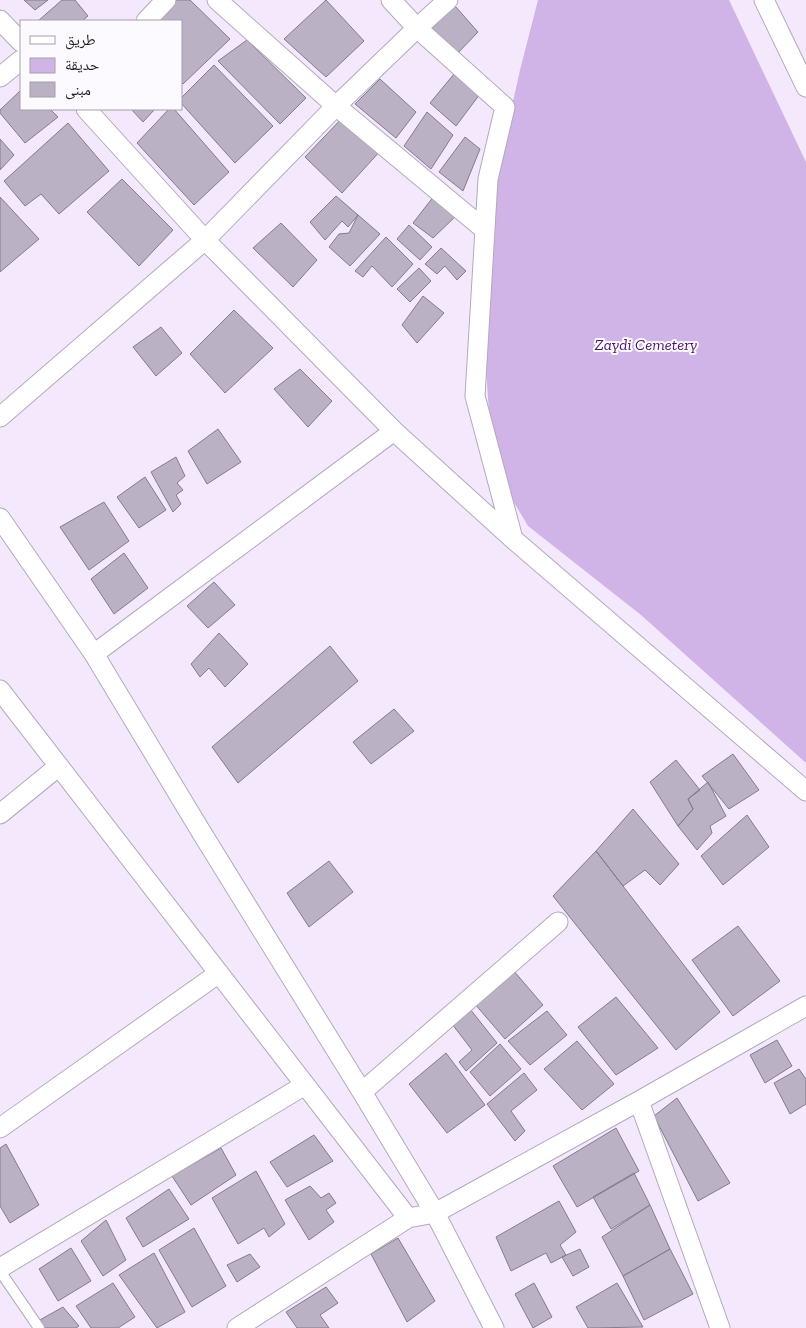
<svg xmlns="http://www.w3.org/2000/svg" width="806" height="1328" viewBox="0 0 806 1328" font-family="'Zilla Slab','Noto Naskh Arabic',serif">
<rect width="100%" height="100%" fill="#f4e8fc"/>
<path fill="#d1b4e7" d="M538,0H729L806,162V763L641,615L528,526L512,499L489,413L485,351L494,187L520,70Z"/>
<path fill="#bbb1c4" stroke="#857b8d" d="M24,0H48L35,10Z
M62,0H75L88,16L82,21H38Z
M176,0H190L230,39L183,84L181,82V21H156Z
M326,0L364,41L326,77L284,39Z
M455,6L478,32L456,55L430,30Z
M247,40L306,98L280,124L218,61Z
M214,65L273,126L235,163L181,103V98Z
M454,74L480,94L456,126L430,103Z
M380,79L416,112L396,138L355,104Z
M21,90V109H50L58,117L25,143L0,113V110Z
M131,109H155L143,122Z
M169,109H174L229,172L194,205L137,143Z
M427,112L453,135L431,169L404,146Z
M345,115L382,149L342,193L305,157Z
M68,123L109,171L59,214L41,194L25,206L4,181Z
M465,137L480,149L463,191L439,172Z
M0,139L14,155L0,170Z
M122,179L173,230L139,266L87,212Z
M336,196L358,215L348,227L342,221L325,240L310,222Z
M434,196L457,215L433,238L413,223Z
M0,197L39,239L0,272Z
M358,215L380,234L350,266L329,247L339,234L349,233Z
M281,223L317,260L293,287L253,248Z
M409,225L432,247L420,260L397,239Z
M386,237L413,264L392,287L372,266L363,277L355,271Z
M441,248L466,271L457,280L445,266L437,274L425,264Z
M419,268L431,281L410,302L397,289Z
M423,296L444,313L417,343L402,325Z
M234,310L273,348L225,393L190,354Z
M161,327L182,353L156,376L133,347Z
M300,369L332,401L308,427L274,389Z
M218,429L241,462L207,484L188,451Z
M176,457L185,476L177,483L183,490L176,495L181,504L173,512L151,472Z
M145,477L166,510L139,528L117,497Z
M104,502L129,541L89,570L60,527Z
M124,553L148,588L114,614L91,579Z
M214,582L235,605L208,628L187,606Z
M219,633L248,664L225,687L209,668L200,677L191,664Z
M330,646L358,681L238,783L212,747Z
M394,709L414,731L371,764L353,742Z
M733,754L759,790L729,809L702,776Z
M676,760L700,790L688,799L693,809L678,826L650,782Z
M708,782L726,816L710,826L712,833L697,850L678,826L693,809L688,799Z
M633,809L679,864L660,885L645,870L623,886L596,851Z
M747,815L769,847L723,885L701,856Z
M596,851L720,1012L676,1050L553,896Z
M329,861L353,892L309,927L287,893Z
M738,926L780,981L733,1016L692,960Z
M513,970L543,1005L505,1039L474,1003Z
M616,997L658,1048L616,1075L578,1027Z
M470,1009L497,1043L466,1071L459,1062L472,1050L452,1024Z
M547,1011L567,1035L530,1065L508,1041Z
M777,1040L792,1066L765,1083L750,1055Z
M577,1041L614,1084L582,1110L544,1069Z
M500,1044L521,1069L490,1096L470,1072Z
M446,1053L485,1105L447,1133L409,1084Z
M799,1069L806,1079V1104L790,1114L774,1083Z
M524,1073L537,1090L511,1111L525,1131L515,1141L487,1104Z
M677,1098L730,1183L698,1201L654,1116Z
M616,1128L639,1171L577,1207L553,1166Z
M314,1135L333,1161L287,1187L270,1162Z
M6,1144L39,1205L10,1223L0,1206V1148Z
M221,1148L236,1175L191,1205L172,1176Z
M256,1171L285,1224L269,1237L264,1228L238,1244L212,1198Z
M634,1173L650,1205L611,1229L593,1197Z
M310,1186L321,1198L329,1193L336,1203L326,1210L334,1222L309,1240L285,1200Z
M169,1189L189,1219L143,1247L126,1218Z
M559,1201L576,1232L560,1245L566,1255L551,1263L546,1253L511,1271L496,1237Z
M650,1205L670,1249L623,1276L602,1237Z
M106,1220L126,1260L103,1276L81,1241Z
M194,1228L226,1286L192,1307L159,1250Z
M398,1238L435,1301L407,1322L371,1254Z
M71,1248L91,1281L58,1301L39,1269Z
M580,1249L589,1267L573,1276L562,1257Z
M670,1249L693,1294L644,1320L623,1276Z
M154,1253L185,1312L157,1328L119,1275Z
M250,1254L260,1267L237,1282L227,1265Z
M113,1283L135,1317L118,1328H91L76,1306Z
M534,1283L552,1317L533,1328L515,1294Z
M617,1283L643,1327L588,1328L576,1307Z
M326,1287L338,1303L320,1315L329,1328H297L286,1312Z
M63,1307L79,1326L76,1328H43L38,1321Z"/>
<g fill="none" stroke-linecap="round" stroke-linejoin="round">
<defs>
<path id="service" d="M0,1271L39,1328"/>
<path id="minor" d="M217,0L336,106L485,230
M391,0L417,28L505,107L488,179L475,396L513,539
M764,0L806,87
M0,20L21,42
M146,21L166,0
M0,77L21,60
M86,109L205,240L394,431L513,539L806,791
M0,417L205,240L336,106L417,28L448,0
M0,518L94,654L200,830L362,1092L435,1213L494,1328
M94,654L394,431
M0,690L408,1218
M0,814L59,766
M362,1092L558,922
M639,1101L720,1328
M0,1128L219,973
M0,1268L305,1085
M237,1328L408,1218L435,1213L639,1101L806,1006"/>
</defs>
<use href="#service" stroke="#b4a9bc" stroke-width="12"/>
<use href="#minor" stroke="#b4a9bc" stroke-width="21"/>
<use href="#service" stroke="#fff" stroke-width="10"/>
<use href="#minor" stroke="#fff" stroke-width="19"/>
</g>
<g text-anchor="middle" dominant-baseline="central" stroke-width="4" stroke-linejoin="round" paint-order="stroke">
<g font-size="16" font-style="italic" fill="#4c126a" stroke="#fcfafe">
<text x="646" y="344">Zaydi Cemetery</text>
</g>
</g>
<rect x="20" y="20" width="162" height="90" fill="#fcfafe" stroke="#a4a1a6"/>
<rect x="30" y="36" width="25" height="8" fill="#ffffff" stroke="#a4a1a6"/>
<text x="65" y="45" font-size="15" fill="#201c23">طريق</text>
<rect x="30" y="58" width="25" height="15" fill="#d1b4e7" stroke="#a4a1a6"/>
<text x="65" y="70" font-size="15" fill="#201c23">حديقة</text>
<rect x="30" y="82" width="25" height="15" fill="#bbb1c4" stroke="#a4a1a6"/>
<text x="65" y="95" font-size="15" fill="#201c23">مبنى</text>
</svg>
